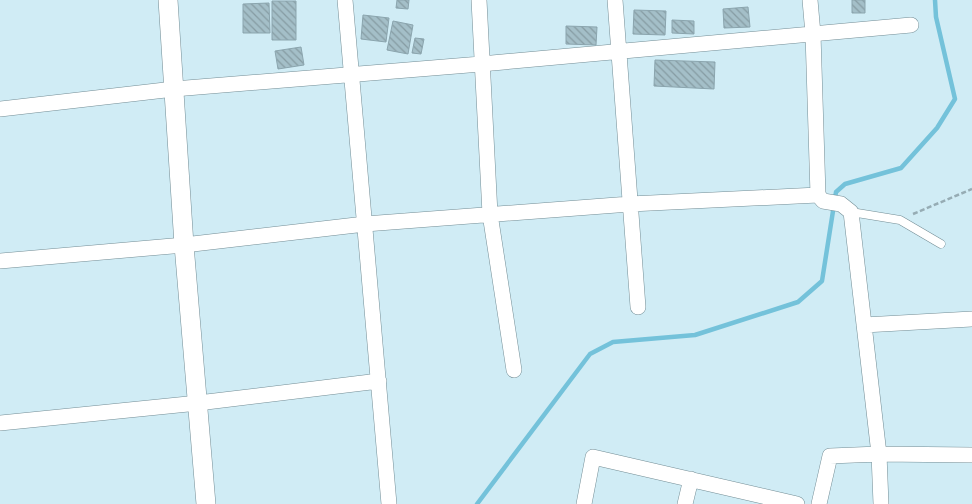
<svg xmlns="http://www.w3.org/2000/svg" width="972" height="504" viewBox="0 0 972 504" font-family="'PT Sans Narrow',sans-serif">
<defs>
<pattern id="building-back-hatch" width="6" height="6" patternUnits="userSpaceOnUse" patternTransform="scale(1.25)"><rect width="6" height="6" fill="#a4bfc8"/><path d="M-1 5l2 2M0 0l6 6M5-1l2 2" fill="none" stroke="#869ca3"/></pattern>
</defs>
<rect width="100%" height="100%" fill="#d0ecf5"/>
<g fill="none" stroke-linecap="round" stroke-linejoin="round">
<path stroke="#74c2da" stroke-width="4.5" d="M477,504L590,354L613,342L695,335L798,302L822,281L836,192L845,184L901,168L937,128L955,99L936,17L935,0"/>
</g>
<path fill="url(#building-back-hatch)" stroke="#8ba5ae" d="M397,0H409L408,9L396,8Z
M852,0H865V13H852Z
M272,1H296V40H272Z
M269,3L270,33H243V4Z
M748,7L750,27L724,28L723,9Z
M634,10L666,11L665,35L633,34Z
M363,15L389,18L386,42L361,39Z
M672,20L694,21V34L672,33Z
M393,21L413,25L408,54L387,50Z
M566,26L597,27L596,45L566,44Z
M415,38L424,39L421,54L412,53Z
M301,47L304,65L278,69L275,51Z
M655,60L715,62L714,89L654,86Z"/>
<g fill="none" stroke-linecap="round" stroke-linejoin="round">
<defs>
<path id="service" d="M851,212L900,220L941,244"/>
<path id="minor" d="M345,0L389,504
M479,0L490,214L514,370
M615,0L638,307
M810,0L813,34L818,195
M0,109L174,89L481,64L911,25
M0,261L184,245L365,224L630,204L818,195L823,201L841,204L851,212L879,454L881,504
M864,325L972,319
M0,423L198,403L379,381
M584,504L593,457L797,504
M685,504L691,479
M819,504L830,456L879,454L972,455"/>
<path id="tertiary" d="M168,0L184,245L206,504"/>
</defs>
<use href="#service" stroke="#738d95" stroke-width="9"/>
<use href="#minor" stroke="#738d95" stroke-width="16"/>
<use href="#tertiary" stroke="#738d95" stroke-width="20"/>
<path stroke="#96acb4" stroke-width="2.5" stroke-dasharray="5 2.5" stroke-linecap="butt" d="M913,214L972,189"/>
<use href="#service" stroke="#fff" stroke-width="8"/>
<use href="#minor" stroke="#fff" stroke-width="15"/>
<use href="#tertiary" stroke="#fff" stroke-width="19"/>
</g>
</svg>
